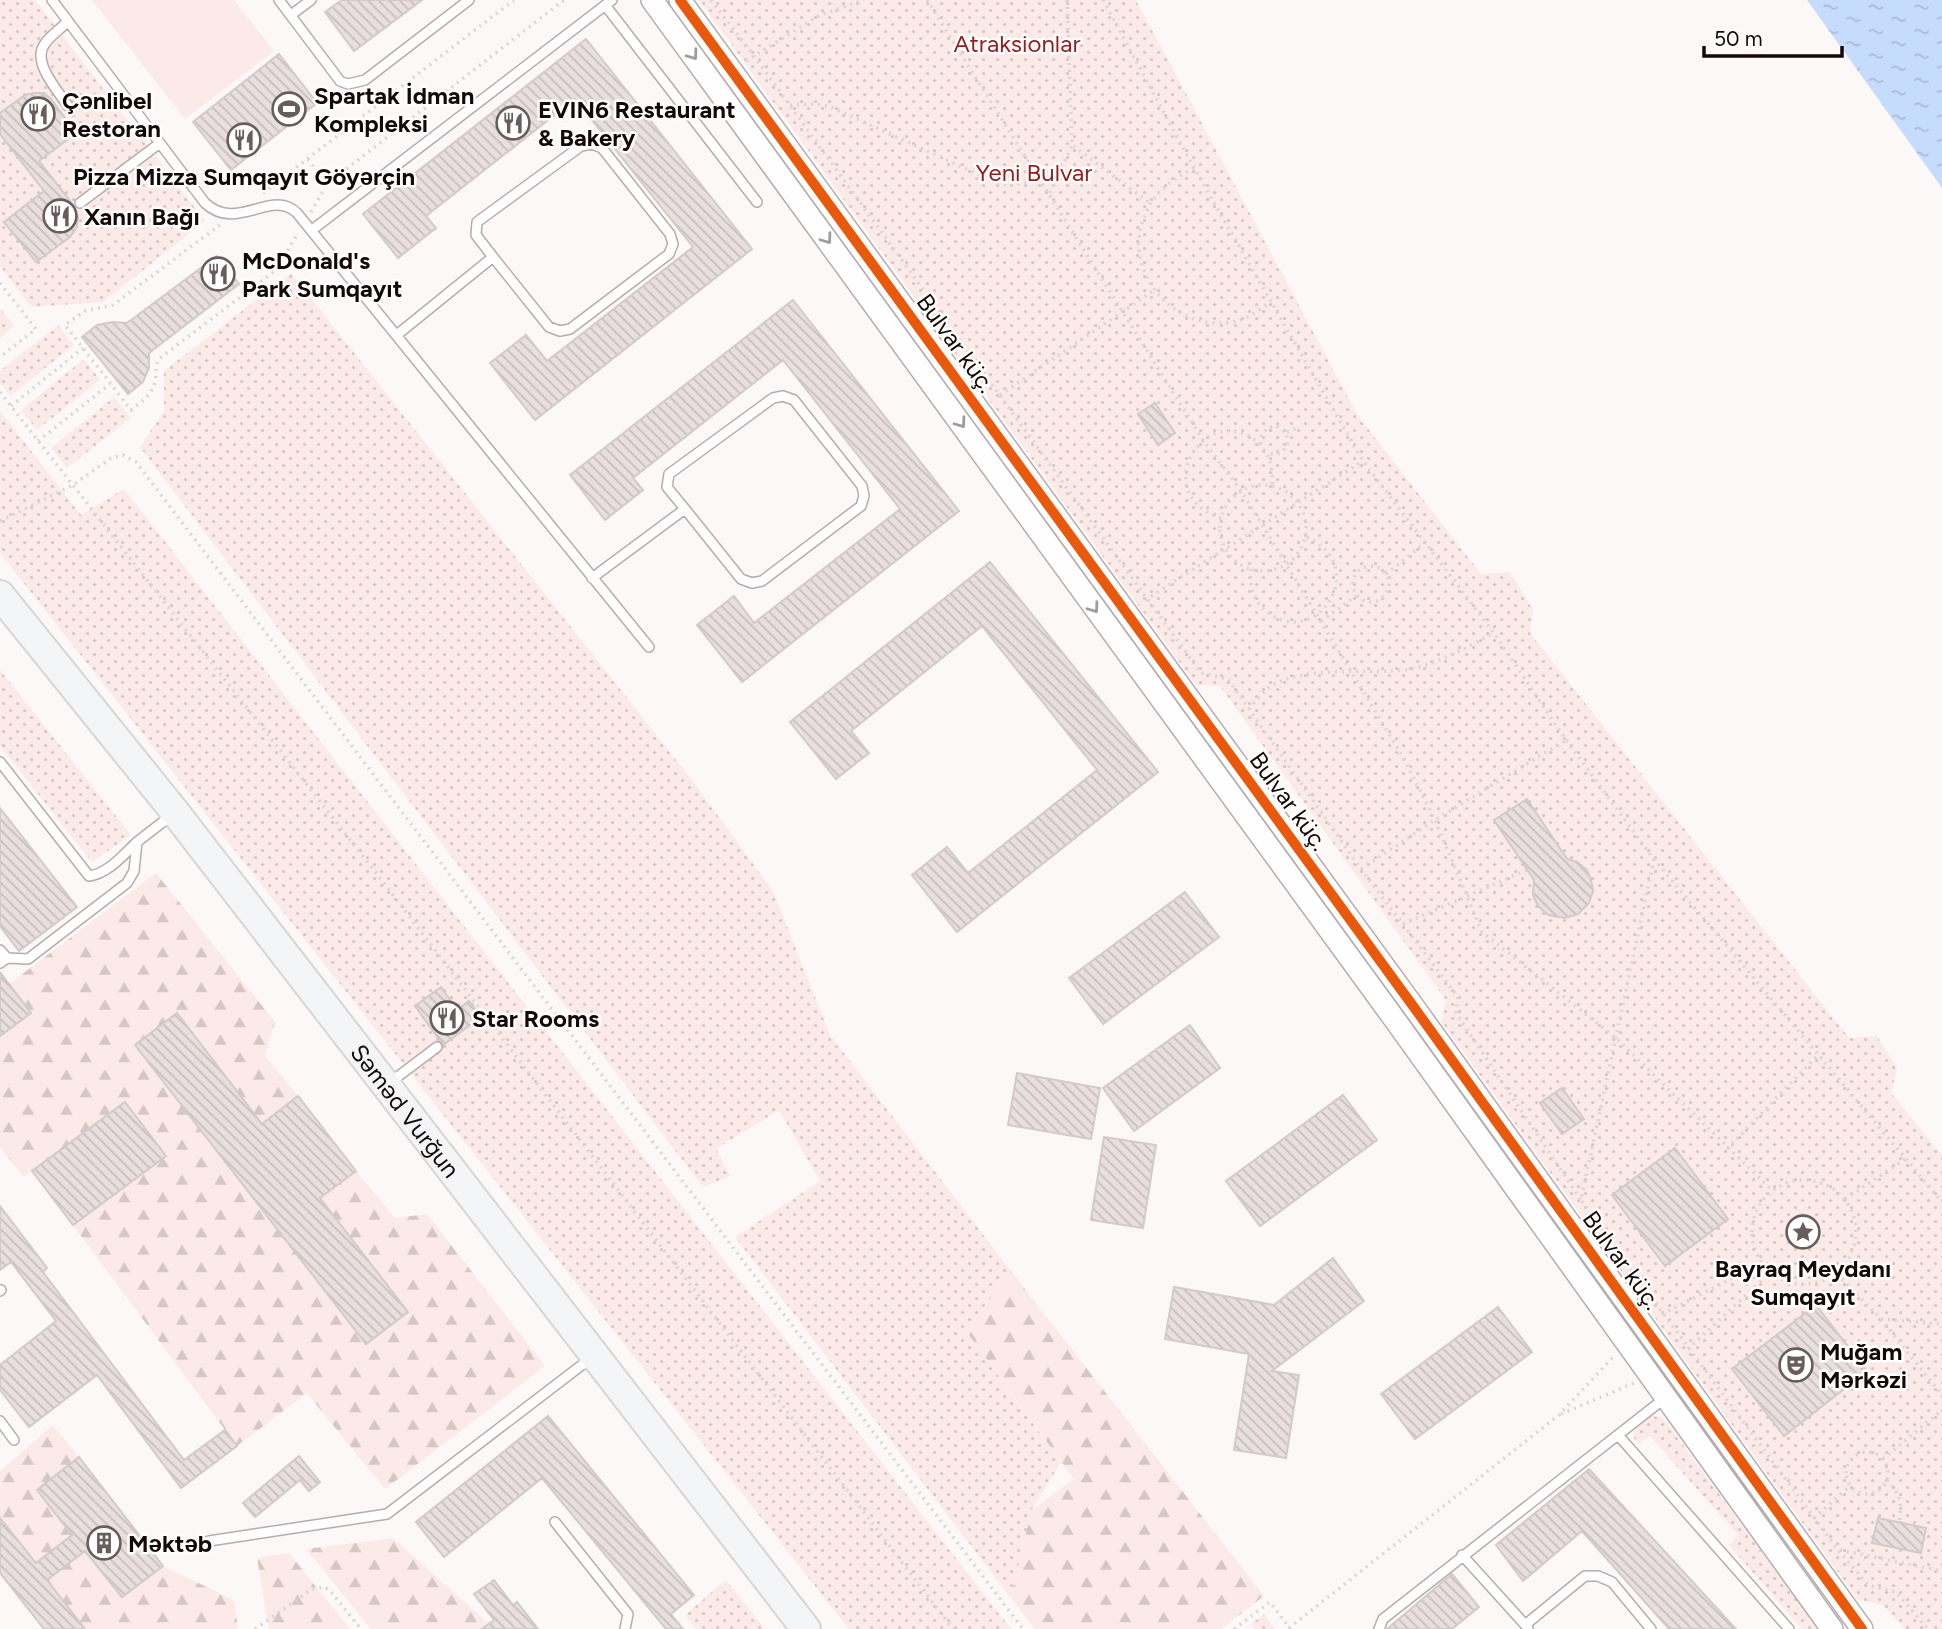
<svg xmlns="http://www.w3.org/2000/svg" width="1942" height="1629" viewBox="0 0 1942 1629" font-family="Figtree,sans-serif">
<defs>
<pattern id="green-dots" width="8" height="8" patternUnits="userSpaceOnUse" patternTransform="scale(1.75)"><rect width="8" height="8" fill="#fbeae8"/><path d="M2 2h.1M6 6h.1" fill="none" stroke="#d6c7c6" stroke-width="1.8" stroke-linecap="round"/></pattern>
<pattern id="forest-firs" width="22" height="20" patternUnits="userSpaceOnUse" patternTransform="scale(1.75)"><rect width="22" height="20" fill="#fbeae8"/><path d="M5 1l3.5 6h-7zM16 11l3.5 6h-7z" fill="#d6c7c6"/></pattern>
<pattern id="water-ripples" width="26" height="14" patternUnits="userSpaceOnUse" patternTransform="scale(1.75)"><rect width="26" height="14" fill="#c6dcfc"/><path d="M2 4q2-2 4 0t4 0M15 11q2-2 4 0t4 0" fill="none" stroke="#a9bbd6"/></pattern>
<pattern id="building-back-hatch" width="6" height="6" patternUnits="userSpaceOnUse" patternTransform="scale(1.75)"><rect width="6" height="6" fill="#e9dfde"/><path d="M-1 5l2 2M0 0l6 6M5-1l2 2" fill="none" stroke="#c7bebd"/></pattern>
</defs>
<rect width="100%" height="100%" fill="#fdf8f8"/>
<path fill="url(#green-dots)" d="M0,0H35L205,221L103,302L31,307L0,266Z
M699,0H1136L1358,416L1481,574L1510,572L1533,610L1530,633L1849,1038L1877,1036L1897,1068L1891,1093L1942,1155V1629H1905L1883,1605L1858,1600L1441,1021L1446,1000L1220,686L1196,685Z
M291,273L691,779L773,891L830,1035L1011,1271L966,1331L1061,1462L1031,1511L1011,1598L735,1237L820,1181L779,1110L716,1149L730,1176L703,1187L140,447L164,411V371Z
M0,308L14,326L0,338Z
M58,325L74,345L10,396L0,383V371Z
M84,359L100,380L37,430L21,410Z
M114,397L131,418L67,468L51,448Z
M0,411L81,515L124,489L1011,1629H849L0,553Z
M0,670L131,835L92,862L0,746Z
M1651,1416L1661,1417L1667,1423L1818,1629H1802L1729,1545L1738,1535L1650,1436L1638,1444L1633,1436L1636,1428Z
M726,1580L765,1629H696L685,1615Z
M1264,1614L1275,1629H1255L1251,1624Z"/>
<path fill="url(#forest-firs)" d="M156,873L275,1022L265,1056L298,1096L262,1124L177,1014L136,1046L366,1344L407,1312L320,1198L356,1171L395,1218L427,1214L545,1366L385,1489L307,1393L237,1446L73,1225L165,1157L125,1102L24,1177L0,1147V1036L31,1013L9,984Z
M1011,1271L1264,1596L1221,1629H1035L1011,1598L1031,1511L1074,1479L966,1331Z
M53,1425L79,1457L37,1490L72,1535L36,1563L0,1518V1471Z
M393,1538L489,1624L493,1629H371L306,1549Z
M85,1551L122,1597L163,1566L234,1600L238,1629H85L47,1580Z
M289,1553L350,1629H269L257,1558Z"/>
<path fill="#fbeae8" d="M92,0H234L274,51L185,119Z"/>
<path fill="url(#water-ripples)" d="M1807,0H1942V188Z"/>
<path fill="url(#building-back-hatch)" stroke="#d3caca" stroke-width="2" d="M342,0H422L354,51L325,12Z
M586,39L752,249L535,420L490,363L526,335L547,361L693,247L575,99L426,216L436,228L398,258L363,214Z
M279,54L317,103L231,170L193,122Z
M34,93H44L51,99L76,133L39,161L71,202L78,217L77,227L70,237L36,262L4,222L44,191L0,134V113L25,95Z
M217,256L239,284L149,353V368L143,382L128,394L82,337L97,325L113,322L127,323Z
M793,300L959,511L742,682L697,625L734,596L754,623L900,509L783,360L633,478L643,490L605,520L570,475Z
M1155,403L1175,433L1158,445L1138,414Z
M990,562L1158,772L957,932L912,875L947,847L968,873L1097,770L982,626L851,731L869,753L836,779L790,722Z
M1527,799L1567,859L1577,862L1587,870L1591,880L1593,890L1589,903L1578,914L1565,918L1548,915L1538,906L1533,895L1534,880L1494,820Z
M0,808L77,907L19,951L0,926Z
M1185,892L1219,937L1103,1024L1069,978Z
M0,972L31,1013L0,1036Z
M441,987L457,1010L469,1001L481,1017L443,1045L415,1006Z
M177,1013L262,1124L298,1096L356,1171L320,1198L408,1312L366,1344L135,1045Z
M1190,1025L1220,1068L1134,1131L1103,1088Z
M1017,1073L1100,1088L1091,1139L1008,1125Z
M1562,1088L1584,1119L1562,1134L1540,1103Z
M1343,1095L1377,1140L1260,1226L1226,1181Z
M125,1102L166,1156L73,1225L32,1171Z
M1104,1137L1156,1145L1143,1228L1091,1220Z
M1675,1148L1728,1219L1665,1266L1612,1195Z
M0,1206L47,1268L43,1272L184,1460L225,1430L237,1446L181,1488L97,1375L29,1427L0,1390V1365L56,1321L11,1262L0,1270Z
M1333,1258L1364,1301L1272,1371L1299,1375L1286,1458L1234,1450L1249,1354L1165,1339L1174,1287L1274,1305Z
M1816,1305L1867,1371L1784,1436L1732,1369Z
M1498,1307L1532,1352L1415,1439L1381,1394Z
M548,1416L694,1595L671,1614L683,1629H666L542,1478L444,1557L416,1522Z
M299,1456L320,1482L309,1491L300,1480L255,1517L243,1503Z
M79,1457L163,1566L122,1597L85,1551L47,1580L85,1629H44L0,1573V1518L36,1563L72,1535L37,1490Z
M1589,1469L1736,1629H1669L1582,1531L1523,1581L1496,1545Z
M1878,1518L1926,1528L1921,1553L1872,1543Z
M1452,1574L1479,1607L1452,1629H1387Z
M494,1580L513,1605L517,1602L538,1629H482L494,1620L474,1594Z"/>
<g fill="none" stroke-linecap="round" stroke-linejoin="round">
<defs>
<path id="service" d="M52,0L205,203C237,233 271,188 297,213L649,647
M279,0L340,81L348,84L365,80L469,0
M605,5L757,202
M291,15L311,0
M68,106C59,92 32,63 44,45C49,36 61,29 68,21
M80,203L160,143
M312,230L612,0
M398,334L493,257L476,235L477,222L581,146L592,144L602,148L670,234L673,244L669,254L570,329L560,331L549,327L493,257
M592,578L685,509L667,487L669,474L773,398L783,396L794,400L862,486L864,496L861,506L762,581L752,583L741,579L685,509
M0,762L89,876C108,874 124,854 137,842
M0,950L7,958
M0,963L7,958L28,959L127,883L134,871L137,842L173,814
M388,1084L437,1047
M0,1291L1,1290
M0,1421L14,1440
M1618,1435L1789,1629
M555,1522L628,1614L625,1629
M209,1541L387,1514L591,1358
M1462,1555L1528,1628
M1525,1625L1585,1576H1598L1612,1582L1651,1629
M1379,1629L1383,1619L1665,1398"/>
<path id="tertiary" d="M652,0L1395,1020L1832,1629
M680,0L1413,1006L1862,1629"/>
<g id="primary">
<path id="s1" d="M0,595L175,812L806,1629"/>
</g>
</defs>
<use href="#service" stroke="#b5adac" stroke-width="12"/>
<use href="#tertiary" stroke="#b5adac" stroke-width="24"/>
<use href="#primary" stroke="#d9d5d5" stroke-width="32"/>
<path stroke="#d8d6d6" stroke-width="3.5" stroke-dasharray="2 5" stroke-linecap="butt" d="M711,0L754,56L1201,673L1228,679L1361,869L1458,997L1456,1013L1581,1200
M927,0L1203,440L1241,491L1263,526L1403,757L1435,820L1482,932L1617,1039L1772,1190
M1067,0L1072,145L1150,203
M1103,0L1194,168L1363,461L1494,633L1566,740L1654,859L1942,1202
M746,61L820,15L864,0
M790,105L815,104L831,107L997,183L1008,186L1042,180
M308,159L327,184L564,0
M1194,168C1177,177 1164,185 1152,201C1148,206 1146,214 1143,220C1122,279 1185,340 1243,319C1253,315 1263,307 1271,302
M263,193L514,0
M1050,193L1072,145
M311,212L327,184
M220,225L113,305L85,311L65,325L131,410C141,402 152,395 155,382C157,373 154,366 160,358L277,269L298,233
M0,283L36,329L0,357
M0,392L387,887L953,1629
M1000,395L1153,291
M11,406L83,348
M1287,432L1298,428
M38,441L110,384
M1261,444V437L1267,428L1277,426L1286,433L1288,442C1285,452 1278,456 1268,453
M1220 528a43 43 0 1 1 86 0a43 43 0 1 1-86 0Z
M1221,518C1146,494 1206,400 1256,441C1270,453 1273,468 1272,485
M0,521L73,485L111,458L123,455L136,462L1023,1629
M1353 584a18 18 0 1 1 36 0a18 18 0 1 1-36 0Z
M1251,569C1249,585 1253,601 1267,612C1318,651 1372,564 1306,537
M1386,574L1425,543
M1145,600L1363,461
M1321,621L1356,596
M1249,709C1254,703 1260,695 1267,689C1301,663 1370,676 1410,669C1440,663 1467,647 1494,633
M1654,859L1581,1200L1626,1263L1838,1550L1868,1585L1896,1592L1928,1629
M1361,869L1435,820L1566,740
M1403,924L1527,870
M1727,1149L1818,1055
M1752 1232a52 52 0 1 1 104 0a52 52 0 1 1-104 0Z
M1845,1199L1905,1159
M1837,1274L1881,1319L1942,1395
M1662,1314L1762,1263
M1881,1319L1942,1324
M1688,1349L1770,1273
M1561,1414L1634,1383
M1846 1473a21 21 0 1 1 42 0a21 21 0 1 1-42 0Z
M1883,1459L1942,1410
M1887,1480C1900,1494 1903,1503 1899,1522
M1814,1518L1850,1486
M1840,1550L1942,1571
M1289,1628L1559,1415L1614,1356
M255,1629L312,1589L325,1587L332,1593L361,1629
M1234,1629L1270,1602L1290,1629"/>
<use href="#service" stroke="#fffefe" stroke-width="9"/>
<use href="#tertiary" stroke="#fffefe" stroke-width="21"/>
<use href="#primary" stroke="#f3f5f7" stroke-width="28"/>
<defs>
<path id="cycleway" d="M680,0L1413,1006L1862,1629"/>
</defs>
<use href="#cycleway" stroke="#fff" stroke-width="15"/>
<use href="#cycleway" stroke="#e8590c" stroke-width="10"/>
</g>
<defs><path id="oneway-chevron" d="M-2-3.5L2.5 0L-2 3.5" fill="none" stroke-width="1.6" stroke-linecap="round" stroke-linejoin="round" transform="scale(1.75)"/></defs>
<g stroke="#a19c9c">
<use href="#oneway-chevron" transform="translate(693 55) rotate(54)"/>
<use href="#oneway-chevron" transform="translate(827 239) rotate(54)"/>
<use href="#oneway-chevron" transform="translate(961 423) rotate(54)"/>
<use href="#oneway-chevron" transform="translate(1094 608) rotate(54)"/>
</g>
<defs>
<symbol id="stadium-ring" viewBox="-11 -11 22 22"><circle r="9.5" fill="#fff" stroke="#665d5c" stroke-width="1.5"/><path d="M0-5a6.5 5 0 1 0 0 10a6.5 5 0 1 0 0-10ZM-3.5-1.8h7v3.6h-7Z" fill="#665d5c"/></symbol>
<symbol id="restaurant-ring" viewBox="-11 -11 22 22"><circle r="9.5" fill="#fff" stroke="#665d5c" stroke-width="1.5"/><path d="M-5-6h1v4h1v-4h1v4h1v-4h1v5L-1.5 .5V6h-2V.5L-5-1ZM5-6V6H3V1.5H1.5Q1.5-4 5-6Z" fill="#665d5c"/></symbol>
<symbol id="sight-ring" viewBox="-11 -11 22 22"><circle r="9.5" fill="#fff" stroke="#665d5c" stroke-width="1.5"/><path d="M0-6L1.8-2.2L6-1.7L2.9 1.2L3.7 5.4L0 3.3L-3.7 5.4L-2.9 1.2L-6-1.7L-1.8-2.2Z" fill="#665d5c"/></symbol>
<symbol id="theatre-ring" viewBox="-11 -11 22 22"><circle r="9.5" fill="#fff" stroke="#665d5c" stroke-width="1.5"/><path d="M-5-5.5Q0-4 5-5.5V0Q5 5 0 6Q-5 5-5 0ZM-3.3-2.5H-1v1.5H-3.3ZM1-2.5H3.3v1.5H1ZM-2.8 1Q0 5.5 2.8 1Z" fill="#665d5c"/></symbol>
<symbol id="building-ring" viewBox="-11 -11 22 22"><circle r="9.5" fill="#fff" stroke="#665d5c" stroke-width="1.5"/><path d="M-4-6H4V6H1V3H-1V6H-4ZM-2.5-4.3h1.7v1.8h-1.7ZM.8-4.3h1.7v1.8H.8ZM-2.5-1h1.7V.8h-1.7ZM.8-1h1.7V.8H.8Z" fill="#665d5c"/></symbol>
</defs>
<g fill-rule="evenodd">
<use href="#stadium-ring" x="270" y="90" width="38" height="38"/>
<use href="#restaurant-ring" x="19" y="95" width="38" height="38"/>
<use href="#restaurant-ring" x="494" y="104" width="38" height="38"/>
<use href="#restaurant-ring" x="225" y="121" width="38" height="38"/>
<use href="#restaurant-ring" x="41" y="197" width="38" height="38"/>
<use href="#restaurant-ring" x="199" y="255" width="38" height="38"/>
<use href="#restaurant-ring" x="428" y="999" width="38" height="38"/>
<use href="#sight-ring" x="1784" y="1213" width="38" height="38"/>
<use href="#theatre-ring" x="1777" y="1346" width="38" height="38"/>
<use href="#building-ring" x="85" y="1524" width="38" height="38"/>
</g>
<g text-anchor="middle" dominant-baseline="central" stroke-width="5" stroke-linejoin="round" paint-order="stroke">
<g font-size="24" fill="#94201e" stroke="#fff">
<text x="1017" y="43">Atraksionlar</text>
<text x="1034" y="172">Yeni Bulvar</text>
</g>
<g font-size="24" font-weight="bold" fill="#150908" stroke="#fff" text-anchor="start">
<text x="314" y="95">Spartak İdman<tspan x="314" dy="28">Kompleksi</tspan></text>
<text x="62" y="100">Çənlibel<tspan x="62" dy="28">Restoran</tspan></text>
<text x="538" y="109">EVIN6 Restaurant<tspan x="538" dy="28">&amp; Bakery</tspan></text>
<text x="244" y="176" text-anchor="middle">Pizza Mizza Sumqayıt Göyərçin</text>
<text x="84" y="216">Xanın Bağı</text>
<text x="242" y="260">McDonald's<tspan x="242" dy="28">Park Sumqayıt</tspan></text>
<text x="472" y="1018">Star Rooms</text>
<text x="1803" y="1268" text-anchor="middle">Bayraq Meydanı<tspan x="1803" dy="28">Sumqayıt</tspan></text>
<text x="1820" y="1351">Muğam<tspan x="1820" dy="28">Mərkəzi</tspan></text>
<text x="128" y="1543">Məktəb</text>
</g>
<g font-size="24" fill="#150908" stroke="#fff">
<text transform="translate(956 343) rotate(54)">Bulvar küç.</text>
<text transform="translate(1289 801) rotate(54)">Bulvar küç.</text>
<text stroke="none"><textPath href="#s1" startOffset="656">Səməd Vurğun</textPath></text>
<text transform="translate(1622 1260) rotate(54)">Bulvar küç.</text>
</g>
</g>
<path d="M1704 46v10h138v-10" fill="none" stroke="#150908" stroke-width="3.5"/>
<text x="1714" y="46" font-size="21" fill="#150908" stroke="#ffffff" stroke-width="5" paint-order="stroke">50 m</text>
</svg>
